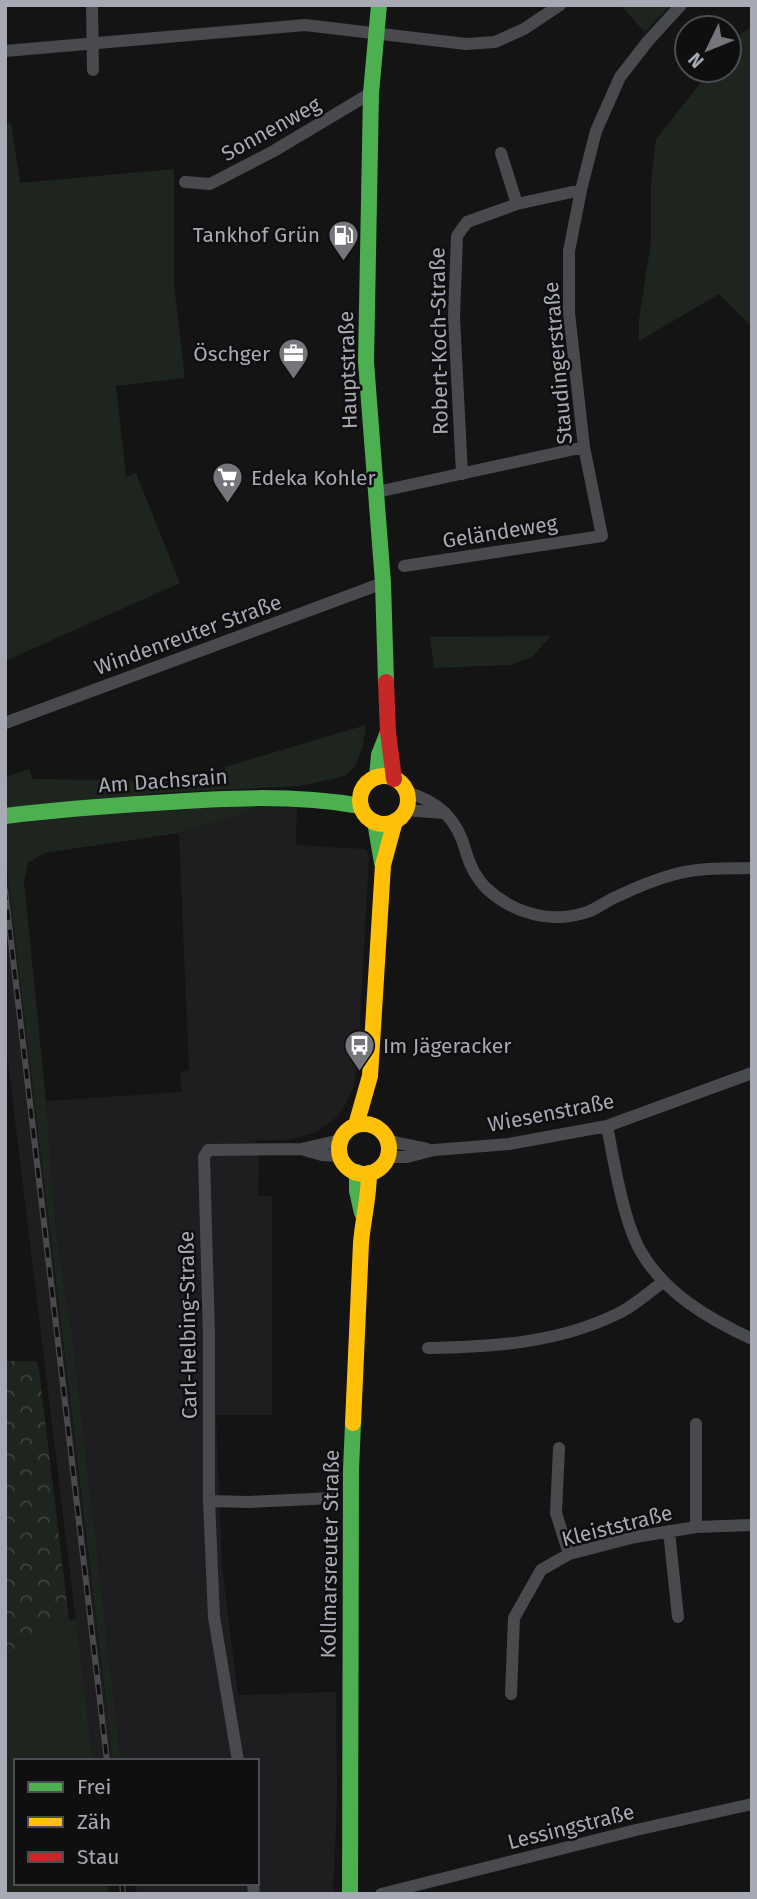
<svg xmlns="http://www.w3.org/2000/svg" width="757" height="1899" viewBox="0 0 757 1899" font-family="'Fira Sans',sans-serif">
<defs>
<pattern id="forest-crowns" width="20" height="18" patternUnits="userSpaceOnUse" patternTransform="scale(1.75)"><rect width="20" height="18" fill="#1e251f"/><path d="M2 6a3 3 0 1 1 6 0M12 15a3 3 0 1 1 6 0" fill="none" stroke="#3c423d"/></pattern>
</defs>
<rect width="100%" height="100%" fill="#141415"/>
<path fill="#1e1e20" d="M252,803L297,804L296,845L365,849L369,857L358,1059L354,1086L345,1105L337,1117L316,1132L289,1140H256L259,1150L258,1196H272V1415H216L222,1566L238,1695L336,1692L337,1799L333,1894H137L136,1883H257V1761H121L73,1340L57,1239L46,1101L182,1092L180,1072L189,1070L179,833L248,812Z
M5,852L89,1566L113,1761H93L5,1038Z"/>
<path fill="#1e251f" d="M620,5H671L645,32Z
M752,26V327L719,294L639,341V319L651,242V182L656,139L711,70H729C729,45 731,40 752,26Z
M11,123L20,183L174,169V285L185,378L116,386L126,477L136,473L180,583L5,661V124Z
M551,636L533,656L511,665L434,668L430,637Z
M366,725L363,745L356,765L346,775L333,779L298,786L162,793L5,808V777L29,769L33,779L224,782L225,767Z
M252,803L249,812L179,833L44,853L28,863L24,882L46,1101L57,1239L73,1340L121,1761H113L5,852V824L167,808Z
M76,1619L93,1761H16V1883H107L108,1894H5V1657L36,1642L69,1620Z"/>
<path fill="url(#forest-crowns)" d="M5,1361H36L39,1370L69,1620L36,1642L5,1657Z"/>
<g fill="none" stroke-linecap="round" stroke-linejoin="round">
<path stroke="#494a4d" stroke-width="12" d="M92,5L93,70
M5,51L305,25L466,44L495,42L524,29L560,5
M501,153L517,204
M185,182L210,184L272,152L371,93
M462,474L454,317L457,236L467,222L517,204L581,190
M377,492L584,447
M404,566L602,536L584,447L569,313V251L581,190L596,131L620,77L648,41L681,5
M5,723L383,583
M406,792C438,801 457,818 466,852C470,866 475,877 486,888C514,914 553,925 590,911C599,907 608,900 618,896C635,888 654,880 672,875C698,867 725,869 752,868
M406,810L443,813
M607,1126C614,1162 623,1219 640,1250C664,1293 709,1319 752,1339
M388,1141L427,1149
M301,1149L322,1155L340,1156
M387,1157H407L434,1150L509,1144L607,1126L752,1073
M428,1348C493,1347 559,1343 619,1313C634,1306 649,1292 663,1282
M696,1424V1527
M559,1448L556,1513L569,1554
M209,1501L248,1502L333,1498
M669,1531L678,1617
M511,1694L514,1618L541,1570L569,1554L635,1537L696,1527L752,1525
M238,1761L214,1617L209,1501V1336L204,1157L208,1150L301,1149L341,1140
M253,1883L254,1894
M381,1894L636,1830L752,1804"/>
<path stroke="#4caf50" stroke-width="16" d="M379,5L371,93L366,362L383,583L386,682
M377,777L379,755L388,732
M5,816C54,810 104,806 154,803C224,798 292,794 361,806
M375,822L382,863
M357,1172V1191L362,1213
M350,1894L351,1470L353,1423"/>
<path stroke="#ffc107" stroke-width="16" d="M360 800a24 24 0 1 1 48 0a24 24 0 1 1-48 0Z
M339 1149a25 25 0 1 1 50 0a25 25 0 1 1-50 0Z
M356,1125L370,1076L383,865L395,821
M353,1423C356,1363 358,1303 361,1243C363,1219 369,1197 369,1173"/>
<path stroke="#c62828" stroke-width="16" d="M386,682L388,732L394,779"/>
<defs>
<path id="rail" d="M5,890L107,1761
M122,1883L123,1894"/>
</defs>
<use href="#rail" stroke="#4a4a4d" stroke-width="6"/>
<use href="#rail" stroke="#0f0f10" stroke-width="3.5" stroke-dasharray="10" stroke-linecap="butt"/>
</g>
<defs>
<symbol id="fuel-pin" viewBox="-11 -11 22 30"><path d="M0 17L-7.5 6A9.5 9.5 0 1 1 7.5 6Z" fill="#74767c" stroke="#0f0f10"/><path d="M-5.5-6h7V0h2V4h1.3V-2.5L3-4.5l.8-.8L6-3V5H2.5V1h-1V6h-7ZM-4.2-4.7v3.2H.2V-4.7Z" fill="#fff"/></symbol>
<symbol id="office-pin" viewBox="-11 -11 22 30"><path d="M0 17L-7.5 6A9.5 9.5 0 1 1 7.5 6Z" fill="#74767c" stroke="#0f0f10"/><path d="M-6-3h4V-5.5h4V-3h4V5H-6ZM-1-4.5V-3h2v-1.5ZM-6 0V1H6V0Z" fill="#fff"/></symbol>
<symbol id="supermarket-pin" viewBox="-11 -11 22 30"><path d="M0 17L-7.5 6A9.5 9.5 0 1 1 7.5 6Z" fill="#74767c" stroke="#0f0f10"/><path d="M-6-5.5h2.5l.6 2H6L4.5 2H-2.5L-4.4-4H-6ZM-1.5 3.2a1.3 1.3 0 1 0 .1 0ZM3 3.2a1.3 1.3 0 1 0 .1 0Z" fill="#fff"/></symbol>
<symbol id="bus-pin" viewBox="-11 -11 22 30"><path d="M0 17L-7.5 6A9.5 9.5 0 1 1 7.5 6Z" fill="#74767c" stroke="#0f0f10"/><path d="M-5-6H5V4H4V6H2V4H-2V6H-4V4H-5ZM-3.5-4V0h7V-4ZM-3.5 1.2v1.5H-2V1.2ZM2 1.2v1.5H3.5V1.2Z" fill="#fff"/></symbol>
</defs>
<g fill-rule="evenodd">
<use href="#fuel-pin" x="326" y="218" width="35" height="47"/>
<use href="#office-pin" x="276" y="336" width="35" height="47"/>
<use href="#supermarket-pin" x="210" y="460" width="35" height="47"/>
<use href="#bus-pin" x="342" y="1028" width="35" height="47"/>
</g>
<g text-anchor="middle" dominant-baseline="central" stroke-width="5" stroke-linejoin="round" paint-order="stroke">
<g font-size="21" fill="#a7aab4" stroke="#0f0f10">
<text transform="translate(271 129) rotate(-29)">Sonnenweg</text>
<text transform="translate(439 341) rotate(-91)">Robert-Koch-Straße</text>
<text transform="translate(558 363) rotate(-95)">Staudingerstraße</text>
<text transform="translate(348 370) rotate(-92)">Hauptstraße</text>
<text transform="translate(500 532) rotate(-9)">Geländeweg</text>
<text transform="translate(188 635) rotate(-20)">Windenreuter Straße</text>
<text transform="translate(163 781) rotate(-4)">Am Dachsrain</text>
<text transform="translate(551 1113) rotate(-11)">Wiesenstraße</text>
<text transform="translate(188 1325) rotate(-91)">Carl-Helbing-Straße</text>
<text transform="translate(617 1526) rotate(-14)">Kleiststraße</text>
<text transform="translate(330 1554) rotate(-89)">Kollmarsreuter Straße</text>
<text transform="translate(571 1827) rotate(-14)">Lessingstraße</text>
</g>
<g font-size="21" fill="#a7aab4" stroke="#0f0f10" text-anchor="end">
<text x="320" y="235">Tankhof Grün</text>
<text x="270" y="354">Öschger</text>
<text x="251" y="478" text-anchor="start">Edeka Kohler</text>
<text x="383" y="1046" text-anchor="start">Im Jägeracker</text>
</g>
</g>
<rect width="757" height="1899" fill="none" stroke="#a7aab4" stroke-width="14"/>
<rect x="14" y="1759" width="245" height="126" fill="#0f0f10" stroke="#4c4d52" stroke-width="2"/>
<rect x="28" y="1782" width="35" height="10" fill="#4caf50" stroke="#4c4d52" stroke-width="2"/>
<text x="77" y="1794" font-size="21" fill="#a7aab4">Frei</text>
<rect x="28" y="1817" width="35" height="10" fill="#ffc107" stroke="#4c4d52" stroke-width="2"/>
<text x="77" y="1829" font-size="21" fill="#a7aab4">Zäh</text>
<rect x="28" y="1852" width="35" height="10" fill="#c62828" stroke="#4c4d52" stroke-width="2"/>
<text x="77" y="1864" font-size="21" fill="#a7aab4">Stau</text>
<g transform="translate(708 49) rotate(227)"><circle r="33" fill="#0f0f10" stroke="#4c4d52" stroke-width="2"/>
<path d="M0-5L12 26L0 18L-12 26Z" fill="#74767c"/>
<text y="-10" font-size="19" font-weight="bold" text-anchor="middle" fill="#a7aab4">N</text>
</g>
</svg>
